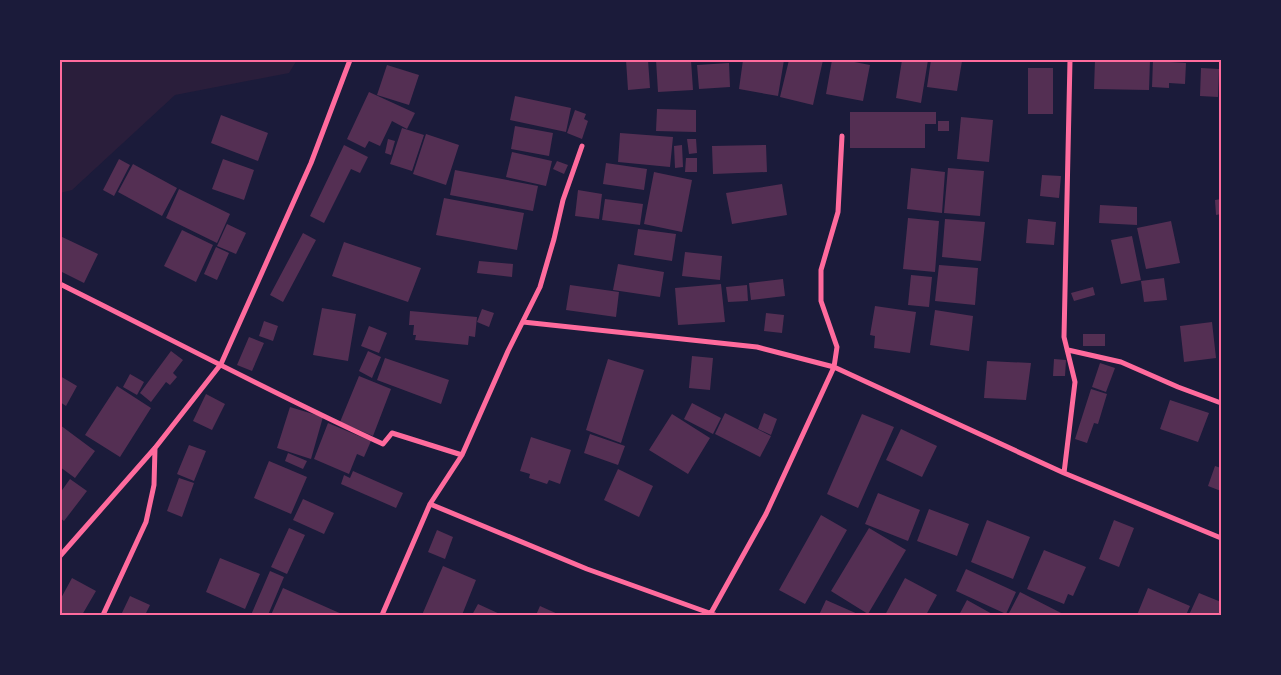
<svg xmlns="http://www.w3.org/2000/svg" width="1281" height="675" viewBox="0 0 1281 675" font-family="Rubik,sans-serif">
<rect width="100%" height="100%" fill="#1b1b3a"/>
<path fill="#2a1e3b" d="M60,60H297L289,73L175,95L72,190L60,193Z"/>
<path fill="#542f53" d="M626,60H648L650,88L628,90Z
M656,60H691L693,90L658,92Z
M743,60H784L778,96L739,89Z
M789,60H823L813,105L780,97Z
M832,60H844L870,65L863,101L826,94Z
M902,60H928L921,103L896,98Z
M931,60L962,61L957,91L927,87Z
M1095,60H1150L1149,90L1094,89Z
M1153,60H1170V62L1186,63L1185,84L1169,83V88L1152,87Z
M729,63L730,87L699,89L697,65Z
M387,65L419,75L409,105L377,95Z
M1028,68H1053V114H1028Z
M1201,68L1219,69L1218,97L1200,96Z
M369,92L415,113L407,129L392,121L380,146L369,141L365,148L347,139Z
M515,96L571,108L566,132L510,120Z
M657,109L696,110V132L656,131Z
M575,110L586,114L584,119L588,121L582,139L567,133Z
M850,112H936V124H925V148H850Z
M221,115L268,133L258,161L211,143Z
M961,117L993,120L989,162L957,159Z
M938,121H949V131H938Z
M515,126L553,133L549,156L511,149Z
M402,128L424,135L412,171L390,164Z
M620,133L673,137L670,167L618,162Z
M426,134L459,145L446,185L413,174Z
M388,139L395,141L391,155L385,153Z
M687,139H696L697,153L689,154Z
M344,145L368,157L360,173L351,169L324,223L310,216Z
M682,145L683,167L675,168L674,146Z
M766,145L767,172L713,174L712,146Z
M512,152L552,161L546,186L506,177Z
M686,158H697V172H685Z
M119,159L130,165L114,196L103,190Z
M223,159L254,170L244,200L212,189Z
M557,161L568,165L564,174L553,169Z
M606,163L647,169L644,190L603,184Z
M133,164L177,188L162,216L118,192Z
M911,168L945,172L942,213L907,209Z
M948,168L984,171L980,216L944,213Z
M455,170L538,186L533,211L450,195Z
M654,172L692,180L682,232L644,224Z
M1042,175L1061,176L1059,198L1040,196Z
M782,184L787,215L732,224L726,193Z
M179,189L230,214L217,243L166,218Z
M578,190L602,194L599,219L575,216Z
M444,198L524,213L517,250L436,235Z
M605,199L643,204L640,225L602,220Z
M1221,199V214L1216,215L1215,200Z
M1100,205L1137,207V225L1099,223Z
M908,218L939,221L935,272L903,269Z
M945,219L985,222L981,261L942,257Z
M1028,219L1056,222L1054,245L1026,243Z
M1171,221L1180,263L1146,269L1137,228Z
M227,224L246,233L236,254L217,246Z
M638,229L676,234L672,261L634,255Z
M182,230L213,245L196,282L164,266Z
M303,233L316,240L283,302L270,295Z
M60,236L98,254L84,283L60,271Z
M1132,236L1141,280L1121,284L1111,240Z
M344,242L421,268L408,302L332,276Z
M216,247L229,253L217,280L204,274Z
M685,252L722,256L720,280L682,276Z
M479,261L513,264L512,277L477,273Z
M618,264L664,272L660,297L613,290Z
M939,265L978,268L975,305L935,301Z
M911,275L932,277L929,307L908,305Z
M1164,278L1167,300L1144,302L1141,281Z
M783,279L785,296L751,300L749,283Z
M721,284L725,322L678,325L675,288Z
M570,285L619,292L616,317L566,310Z
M747,285L748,301L728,302L726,287Z
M1093,287L1095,295L1074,301L1071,293Z
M875,306L916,312L910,353L874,348L875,336L870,335Z
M322,308L356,314L348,361L313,355Z
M482,309L494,313L489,327L477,322Z
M935,310L973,316L969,351L930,345Z
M410,311L477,317L475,337L469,336L468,345L415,340L416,335H413L414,325H409Z
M766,313L784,315L782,333L764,331Z
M264,321L278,326L273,341L259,336Z
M1212,322L1216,358L1184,362L1180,326Z
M369,326L387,333L379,353L361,346Z
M1083,334H1105V346H1083Z
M249,337L264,343L252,371L237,365Z
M171,351L183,360L173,373L177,377L170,385L166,382L151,402L140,393Z
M368,351L381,357L372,378L359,371Z
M692,356L713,358L710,390L689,388Z
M385,358L449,380L441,404L377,380Z
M608,359L644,370L621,443L586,430Z
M1054,359L1066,360L1065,376H1053Z
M987,361L1031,363L1026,400L984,398Z
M1100,363L1115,368L1106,392L1092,387Z
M130,374L144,382L137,395L123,387Z
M60,376L77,386L66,406L60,402Z
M359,376L391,389L373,436L340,422Z
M117,386L151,408L120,457L85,435Z
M1091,389L1107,394L1098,424L1094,423L1087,443L1075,439Z
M206,394L225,404L212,430L193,421Z
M1170,400L1209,413L1198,442L1160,429Z
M692,403L721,418L713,434L684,419Z
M290,407L323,417L311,459L277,448Z
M725,413L771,436L760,457L715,434Z
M764,413L777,419L771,435L758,429Z
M672,414L710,438L688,474L649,450Z
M862,414L894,427L858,508L827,494Z
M328,423L371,441L364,457L357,454L349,474L314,459Z
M60,425L95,451L75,478L60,467Z
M901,429L937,446L922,477L886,460Z
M590,434L625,446L618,465L584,453Z
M531,437L571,450L560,484L549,480L547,484L529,478L530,474L520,471Z
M189,445L206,451L194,481L177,474Z
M288,453L307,461L303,469L285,461Z
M269,461L307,477L291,514L254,498Z
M1215,466L1221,468V491L1208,486Z
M618,469L653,486L639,517L604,500Z
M353,471L403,493L396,508L341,484L344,475L350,478Z
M179,478L194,483L182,517L167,511Z
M70,479L87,491L64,521L60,518V493Z
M878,493L920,510L908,541L865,524Z
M303,499L334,513L324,534L293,520Z
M929,509L969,524L957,556L917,541Z
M821,515L847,530L805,604L779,590Z
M987,520L1030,537L1013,579L971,562Z
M1114,520L1134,528L1119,567L1099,559Z
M289,528L305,535L287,574L271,567Z
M869,528L906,550L868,614L831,591Z
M437,530L453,537L445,559L428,552Z
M1044,550L1086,567L1073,596L1068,594L1064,604L1027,589Z
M220,558L260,574L245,609L206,592Z
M443,566L476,580L462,615H422Z
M966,569L1016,592L1006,614L956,591Z
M270,571L284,577L268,615H251Z
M72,578L96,591L82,615H62L60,614V600Z
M905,578L937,595L926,615H885Z
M283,588L344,615H271Z
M1148,588L1190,606L1186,615H1137Z
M1020,592L1065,615H1008Z
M1199,593L1221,602V615H1189Z
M130,596L150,605L145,615H121Z
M826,600L860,615H819Z
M967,600L994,615H959Z
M478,604L502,615H472Z
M540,606L560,615H536Z"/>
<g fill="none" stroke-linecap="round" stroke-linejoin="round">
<path stroke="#ff6b9d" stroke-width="5" d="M60,284C167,337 274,394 383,444L392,433L462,455
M523,322L757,347L834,367L1064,473L1221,538
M1068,350L1121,362L1178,387L1221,403
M1064,473L1075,382L1064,337L1070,60
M430,504L587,569L715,615
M60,556L155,448L221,364L311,163L350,60
M711,613L766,514L834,367L837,347L821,301V270L838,212L842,136
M103,615L146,522L154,485L155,448
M382,615L430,504L462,455L508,351L540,287L554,239L563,200L582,146"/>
</g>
<rect width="1281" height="675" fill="none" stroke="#1b1b3a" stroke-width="122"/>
<rect x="61" y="61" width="1159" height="553" fill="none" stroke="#ff6b9d" stroke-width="2"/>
</svg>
